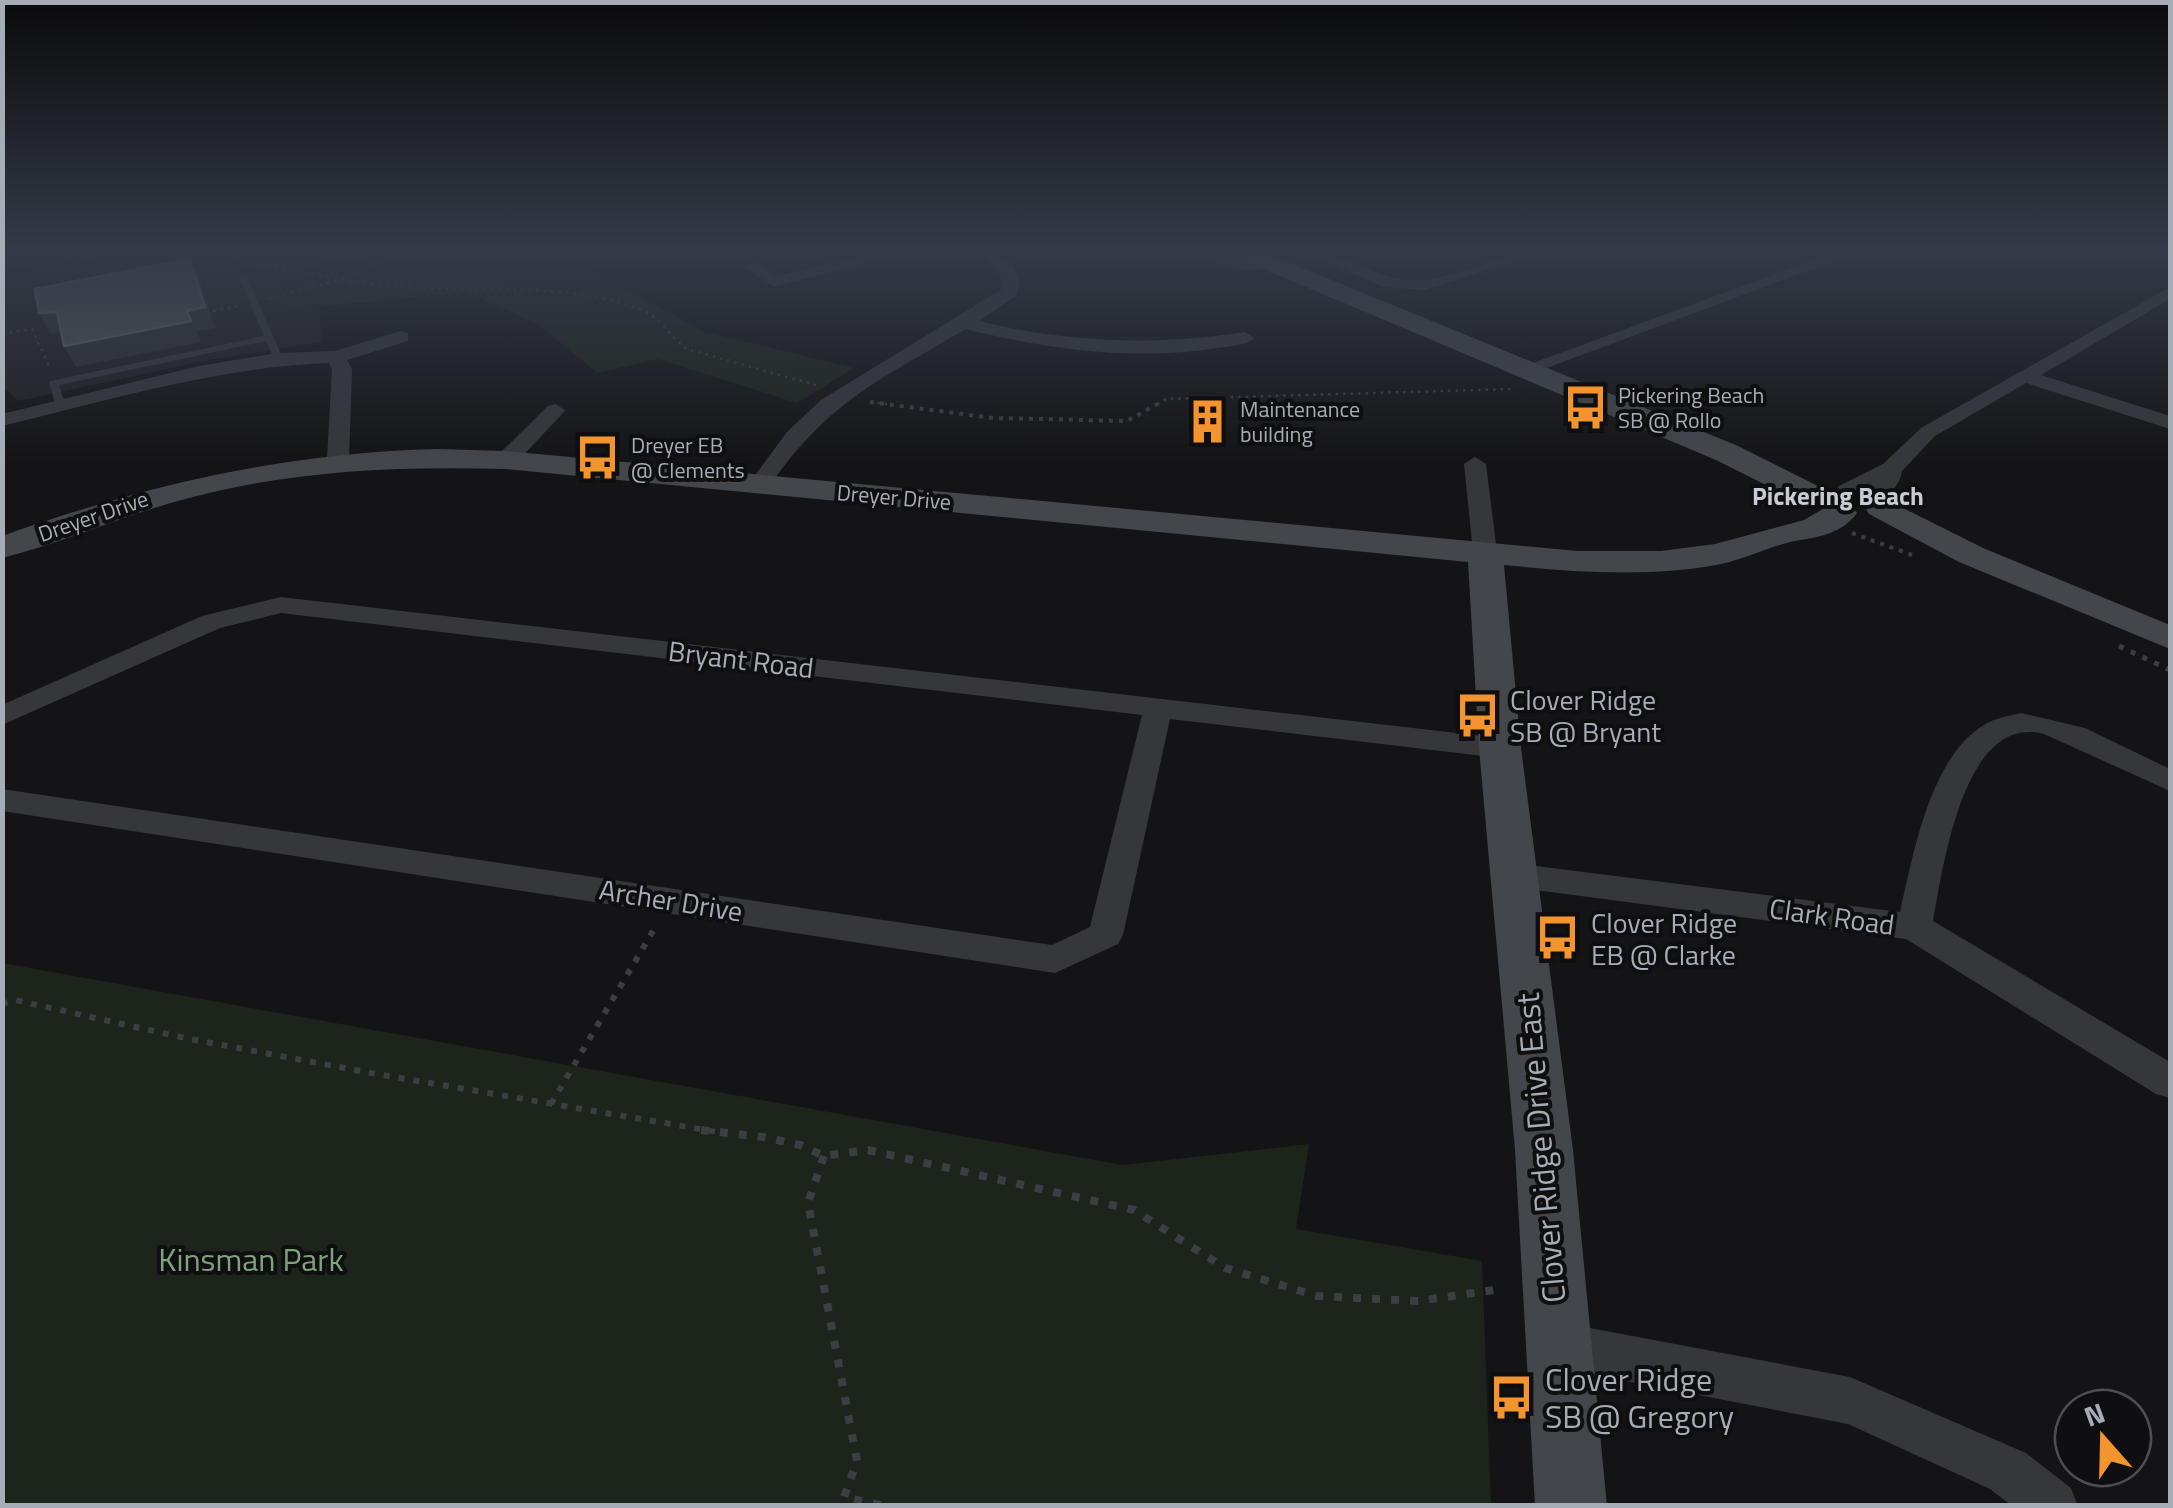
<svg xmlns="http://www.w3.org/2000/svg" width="2173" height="1508" viewBox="0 0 2173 1508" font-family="'Titillium Web',sans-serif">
<rect width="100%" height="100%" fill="#141416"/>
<path fill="#202023" d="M142,252H199L224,258L225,269L274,273L286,310L319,308L322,342L203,361L19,401L3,387V275Z"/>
<path fill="#1c241c" d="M3,252H142L3,275Z
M199,252H278L339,271L588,269L705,332L854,368L797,403L658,359L597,373L539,325L467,292L286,310L274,273L225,269L224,258Z
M1985,252H2170V265L2138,256L1995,257Z
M2,963L1123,1165L1309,1144L1296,1229L1482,1261L1491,1505H3Z"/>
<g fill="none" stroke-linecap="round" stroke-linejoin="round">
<path stroke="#3b3e42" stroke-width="2.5" stroke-dasharray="2.5 5" stroke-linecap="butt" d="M219,252L243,260
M709,252L735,259
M253,263C298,271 344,282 390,286C470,293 565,280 642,310C663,319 669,337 687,349L816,385
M269,299L342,279L396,252
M213,311L239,306
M2,334L32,329L49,366
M870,402L887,404
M1157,404L1166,399L1512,389"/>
<path stroke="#3b3e42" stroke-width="4" stroke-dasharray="4 6" stroke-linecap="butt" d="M870,402L993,418L1127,421L1161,402
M1852,533L1912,555"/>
<path stroke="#3b3e42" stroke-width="5" stroke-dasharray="5 8" stroke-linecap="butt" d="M2119,646L2170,670"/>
<path stroke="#3b3e42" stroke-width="6" stroke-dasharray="6 9" stroke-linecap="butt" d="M2,1004L15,1000L185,1038L371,1073L723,1133
M551,1104L656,926"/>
<path stroke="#3b3e42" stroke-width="8" stroke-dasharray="8 11" stroke-linecap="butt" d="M701,1130L763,1137L800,1145L824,1156L868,1150L1134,1210L1225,1268L1317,1296L1418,1301L1494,1290
M824,1156L808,1203L857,1461L844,1497L884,1506"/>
<path fill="#35373b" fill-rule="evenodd" d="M243,274L247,277L283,359L281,361H275L266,341L59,385L65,404L56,406L49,383L50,381L264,336L239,277Z"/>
<path fill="#35373b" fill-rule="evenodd" d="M879,252H907L774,287L743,266L757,262L777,276Z
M976,252C1001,252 1026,266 1017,295L979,321C1068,343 1155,346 1245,332L1254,338C1245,346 1231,346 1218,348C1134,361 1049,350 966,329C876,382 828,401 766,491H750L747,486L787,432L821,400L1002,289L999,270Z
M1197,252L1269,258L1277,263C1258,276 1214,266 1197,252Z
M1303,252C1345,251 1380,284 1423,280C1465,276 1501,251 1544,252L1425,290L1384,287Z
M1835,252H1858L1536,372H1522L1519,368Z
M2170,287V299L2041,375L2170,416V429L2026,383L1935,436L1902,471C1901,484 1886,501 1873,504L1862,497L1871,486L1848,494L1837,487L1883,464L1921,428Z
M401,331L408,333V341L347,360L352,369L349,459L338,466L327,459L332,369L329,363C218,367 110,400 2,426V414L199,366L278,353L335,351Z
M555,404L565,410L562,414L514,465H498L495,460L498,455L548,406Z
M1475,457L1486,464L1497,552L1485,559L1473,552L1464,464Z
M281,597L1500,738L1511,741L1515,748L1511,755L1500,758L1170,719L1123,935L1118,944L1055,973L2,811V789L1052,945L1090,927L1142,715L281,613L220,628L2,725V705L202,616Z
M2021,713L2085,728L2170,769V791L2044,734C1963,713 1943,868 1933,921L2170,1062V1098L2156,1094L1906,939L1513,887L1501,884L1496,875L1501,866L1513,863L1900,912C1913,855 1930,757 1984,725C1994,718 2009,716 2021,713Z
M1558,1322L1850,1377L2026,1453L2071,1488L2078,1506H2012L1990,1489L1848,1424L1558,1368L1542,1361L1535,1345L1542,1329Z"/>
<path fill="#43464b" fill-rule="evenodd" d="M1232,252H1263L1738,446L1824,489L1829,496L1824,503H1802L1716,460L1235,257Z
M437,449L506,451L1578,551H1661L1715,544L1804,520L1828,506H1852L1857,513C1842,534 1818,537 1795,541C1770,546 1746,559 1721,564C1649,578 1575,572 1504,565L1521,748L1573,1150L1607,1506H1535L1515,1150L1479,748L1468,562L506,469C400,466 296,470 193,497C128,513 67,542 2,558V536C145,485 285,453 437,449Z
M1881,497L1983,548L2170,625V649L1959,562L1869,514L1865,507L1869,500Z"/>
</g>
<path fill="#2e3033" d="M190,259L199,278L215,328L197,331L201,342L76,367L64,346Z
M57,312L68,332L50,333L39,313Z"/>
<path fill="#515459" stroke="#5f6268" stroke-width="2.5" d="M190,259L205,307L187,311L191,321L64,346L57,312L39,313L35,289Z"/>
<linearGradient id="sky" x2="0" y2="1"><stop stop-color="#0b0b0c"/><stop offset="0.54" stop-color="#343a47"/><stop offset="1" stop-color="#343a47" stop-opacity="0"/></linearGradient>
<rect width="2173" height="463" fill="url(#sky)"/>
<defs>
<symbol id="bus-bare" viewBox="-9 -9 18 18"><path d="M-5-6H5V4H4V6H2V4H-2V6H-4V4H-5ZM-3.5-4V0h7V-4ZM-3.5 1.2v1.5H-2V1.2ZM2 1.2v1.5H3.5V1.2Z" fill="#f4942e" stroke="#0f0f11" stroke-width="2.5" paint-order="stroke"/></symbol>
<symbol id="building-bare" viewBox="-9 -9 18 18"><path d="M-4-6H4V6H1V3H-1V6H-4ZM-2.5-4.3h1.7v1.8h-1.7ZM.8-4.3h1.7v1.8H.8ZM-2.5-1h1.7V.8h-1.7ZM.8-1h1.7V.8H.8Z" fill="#f4942e" stroke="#0f0f11" stroke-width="2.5" paint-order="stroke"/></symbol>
</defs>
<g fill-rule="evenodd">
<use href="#bus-bare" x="1554" y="376" width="63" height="63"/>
<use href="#building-bare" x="1176" y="390" width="63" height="63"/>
<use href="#bus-bare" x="566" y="426" width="63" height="63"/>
<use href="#bus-bare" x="1446" y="684" width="63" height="63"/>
<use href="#bus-bare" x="1526" y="906" width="63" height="63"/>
<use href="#bus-bare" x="1480" y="1366" width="63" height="63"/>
</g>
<g text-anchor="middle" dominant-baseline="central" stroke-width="8" stroke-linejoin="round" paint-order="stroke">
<g font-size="22" fill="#a6adb6" stroke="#0f0f11" text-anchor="start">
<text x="1618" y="395">Pickering Beach<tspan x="1618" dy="25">SB @ Rollo</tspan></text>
<text x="1240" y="409">Maintenance<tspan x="1240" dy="25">building</tspan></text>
<text x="631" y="445">Dreyer EB<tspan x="631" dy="25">@ Clements</tspan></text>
</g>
<g font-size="22" fill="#a6adb6" stroke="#0f0f11">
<text transform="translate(894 497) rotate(5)">Dreyer Drive</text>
<text transform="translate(93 516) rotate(-19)">Dreyer Drive</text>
</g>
<g font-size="25" font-weight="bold" fill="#c7cbd2" stroke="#0f0f11">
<text x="1838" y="496">Pickering Beach</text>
</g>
<g font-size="28" fill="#a6adb6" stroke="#0f0f11">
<text transform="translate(741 659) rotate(7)">Bryant Road</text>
<text transform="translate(671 900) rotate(9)">Archer Drive</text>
<text transform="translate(1832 916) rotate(8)">Clark Road</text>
</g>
<g font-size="28" fill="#a6adb6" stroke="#0f0f11" text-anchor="start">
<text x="1510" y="699">Clover Ridge<tspan x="1510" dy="32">SB @ Bryant</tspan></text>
<text x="1591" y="922">Clover Ridge<tspan x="1591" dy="32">EB @ Clarke</tspan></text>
</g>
<g font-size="32" fill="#a6adb6" stroke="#0f0f11">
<text transform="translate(1540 1148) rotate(-95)">Clover Ridge Drive East</text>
</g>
<g font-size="32" fill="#7fa27c" stroke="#0f0f11">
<text x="251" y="1259">Kinsman Park</text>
</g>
<g font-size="32" fill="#a6adb6" stroke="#0f0f11" text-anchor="start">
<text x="1545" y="1379">Clover Ridge<tspan x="1545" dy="37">SB @ Gregory</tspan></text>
</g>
</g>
<rect width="2173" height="1508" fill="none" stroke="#a6adb6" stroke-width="10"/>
<g transform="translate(2103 1438) rotate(340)"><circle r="48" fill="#0f0f11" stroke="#4b4e53" stroke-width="2.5"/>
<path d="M0-8L18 38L0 25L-18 38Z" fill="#f4942e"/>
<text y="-15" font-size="28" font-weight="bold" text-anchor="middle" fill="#a6adb6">N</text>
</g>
</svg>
